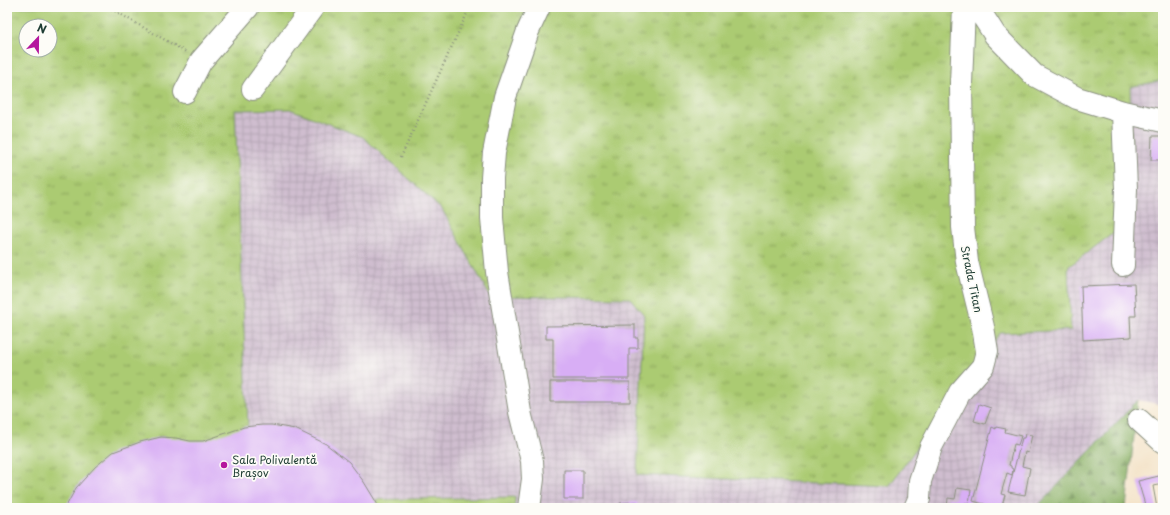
<svg xmlns="http://www.w3.org/2000/svg" width="1170" height="515" viewBox="0 0 1170 515" font-family="'Playpen Sans',sans-serif">
<defs>
<pattern id="industrial-grid" width="8" height="8" patternUnits="userSpaceOnUse"><rect width="8" height="8" fill="#cfbdcf"/><path d="M0 4h8M4 0v8" fill="none" stroke="#b1a3b2"/></pattern>
<pattern id="grass-tufts" width="24" height="20" patternUnits="userSpaceOnUse"><rect width="24" height="20" fill="#abcb72"/><path d="M3 7l-1-3M5 7V3M7 7l1-3M15 17l-1-3M17 17v-4M19 17l1-3" fill="none" stroke="#8ba65e"/></pattern>
<pattern id="forest-firs" width="22" height="20" patternUnits="userSpaceOnUse"><rect width="22" height="20" fill="#88af64"/><path d="M5 1l3.5 6h-7zM16 11l3.5 6h-7z" fill="#6f9053"/></pattern>
</defs>
<rect width="100%" height="100%" fill="#fdfcf7"/>
<filter id="ink" filterUnits="userSpaceOnUse"><feTurbulence type="fractalNoise" baseFrequency=".025" numOctaves="2"/><feDisplacementMap in="SourceGraphic" scale="8" xChannelSelector="R" yChannelSelector="G"/><feConvolveMatrix kernelMatrix="1 2 1 2 8 2 1 2 1" color-interpolation-filters="sRGB"/></filter>
<filter id="wash" filterUnits="userSpaceOnUse"><feTurbulence type="fractalNoise" baseFrequency=".012" numOctaves="4" result="noise"/><feDisplacementMap in="SourceGraphic" scale="16" xChannelSelector="R" yChannelSelector="G"/><feGaussianBlur stdDeviation="0.9" result="paint"/><feColorMatrix in="noise" values="0 0 0 0 0 0 0 0 0 0 0 0 0 0 0 0 0 1.4 0 .05"/><feComposite in="paint" operator="in"/></filter>
<g filter="url(#wash)">
<rect width="100%" height="100%" fill="#f4e4ca"/>
<path fill="url(#industrial-grid)" d="M1163,80V405L1138,400L1036,508H514V497L251,502L235,110L290,109L363,137L442,209L490,296L630,298L644,315L637,475L889,486L1000,333L1070,330L1068,267L1132,219L1130,87Z"/>
<path fill="url(#grass-tufts)" stroke="#658453" fill-rule="evenodd" d="M7,7H1163V80L1130,87L1132,219L1068,267L1071,330L1000,333L889,486L637,475L644,315L630,298L490,296L442,209L363,137L290,109L235,110L251,502L515,497L514,508H7ZM26,26H50V50H26Z"/>
<path fill="url(#forest-firs)" stroke="#54764c" d="M1138,400L1126,508H1036Z"/>
<g id="blocks">
<path fill="#d8aef5" d="M1152,136H1163V160H1151Z
M1134,284L1136,316H1130L1131,337L1083,340L1081,286Z
M635,325V338H638V348H629V379H553V339H546V326Z
M550,382H630V402H550Z
M979,404L991,408L985,424L974,421Z
M262,425H272L295,429L326,444L349,462L364,482L378,505L379,508H65L76,488L95,467L113,452L140,442L161,437L176,438L190,441H203L244,427Z
M992,427L996,429V427L1006,429L1005,432L1021,436L1018,445L1014,444L1009,465L1011,466V468L1013,469L1012,475L1007,473L1001,494L1005,495L1002,506L998,505V508L973,501Z
M1025,434L1032,435L1028,453L1025,452L1022,466L1030,468L1025,495L1008,492L1022,438H1024Z
M564,470H583V499H564Z
M1163,475V484L1153,486L1157,508H1146L1138,481Z
M957,488L971,490L969,503H965L964,508H947L948,498L955,499Z
M637,502L638,508H620V503Z
M666,505V508H639V507Z"/>
</g>
</g>
<g filter="url(#ink)">
<use href="#blocks" fill-opacity="0" stroke="#8a907f" stroke-width="1"/>
<g fill="none" stroke-linecap="round" stroke-linejoin="round">
<defs>
<path id="minor" d="M977,7L995,35L1034,75L1077,98L1123,112L1163,121
M253,89L313,7
M185,92L201,61L248,7
M1123,265L1126,189L1123,112
M1139,420L1163,442
M529,508L533,479L532,461L520,412L497,272L492,218V178L494,153L505,97L528,31L539,7
M915,508L919,499L920,481L931,447L960,392L983,366L987,351L983,327L967,262L963,227L961,84L964,7"/>
</defs>
<use href="#minor" stroke="#8a907f" stroke-width="24"/>
<path stroke="#8a907f" stroke-width="2.5" stroke-dasharray="1 3" stroke-linecap="butt" d="M108,7L186,52
M401,157L470,7"/>
<use href="#minor" stroke="#fff" stroke-width="22"/>
</g>
</g>
<circle fill="#b5179e" stroke="#fdfcf7" stroke-width="1.5" cx="224" cy="465" r="4"/>
<g text-anchor="middle" dominant-baseline="central" stroke-width="3.5" stroke-linejoin="round" paint-order="stroke">
<g font-size="11" fill="#1f3d34" stroke="#fdfcf7">
<text transform="translate(972 279) rotate(78)">Strada Titan</text>
</g>
<g font-size="11" fill="#1f3d34" stroke="#fdfcf7" text-anchor="start">
<text x="232" y="459">Sala Polivalentă<tspan x="232" dy="13">Brașov</tspan></text>
</g>
</g>
<rect width="1170" height="515" fill="none" stroke="#fdfcf7" stroke-width="24"/>
<g transform="translate(38 38) rotate(22)"><circle r="19" fill="#fdfcf7" stroke="#a4b0a9"/>
<path d="M0-3L7 15L0 10L-7 15Z" fill="#b5179e"/>
<text y="-6" font-size="11" font-weight="bold" text-anchor="middle" fill="#1f3d34">N</text>
</g>
</svg>
